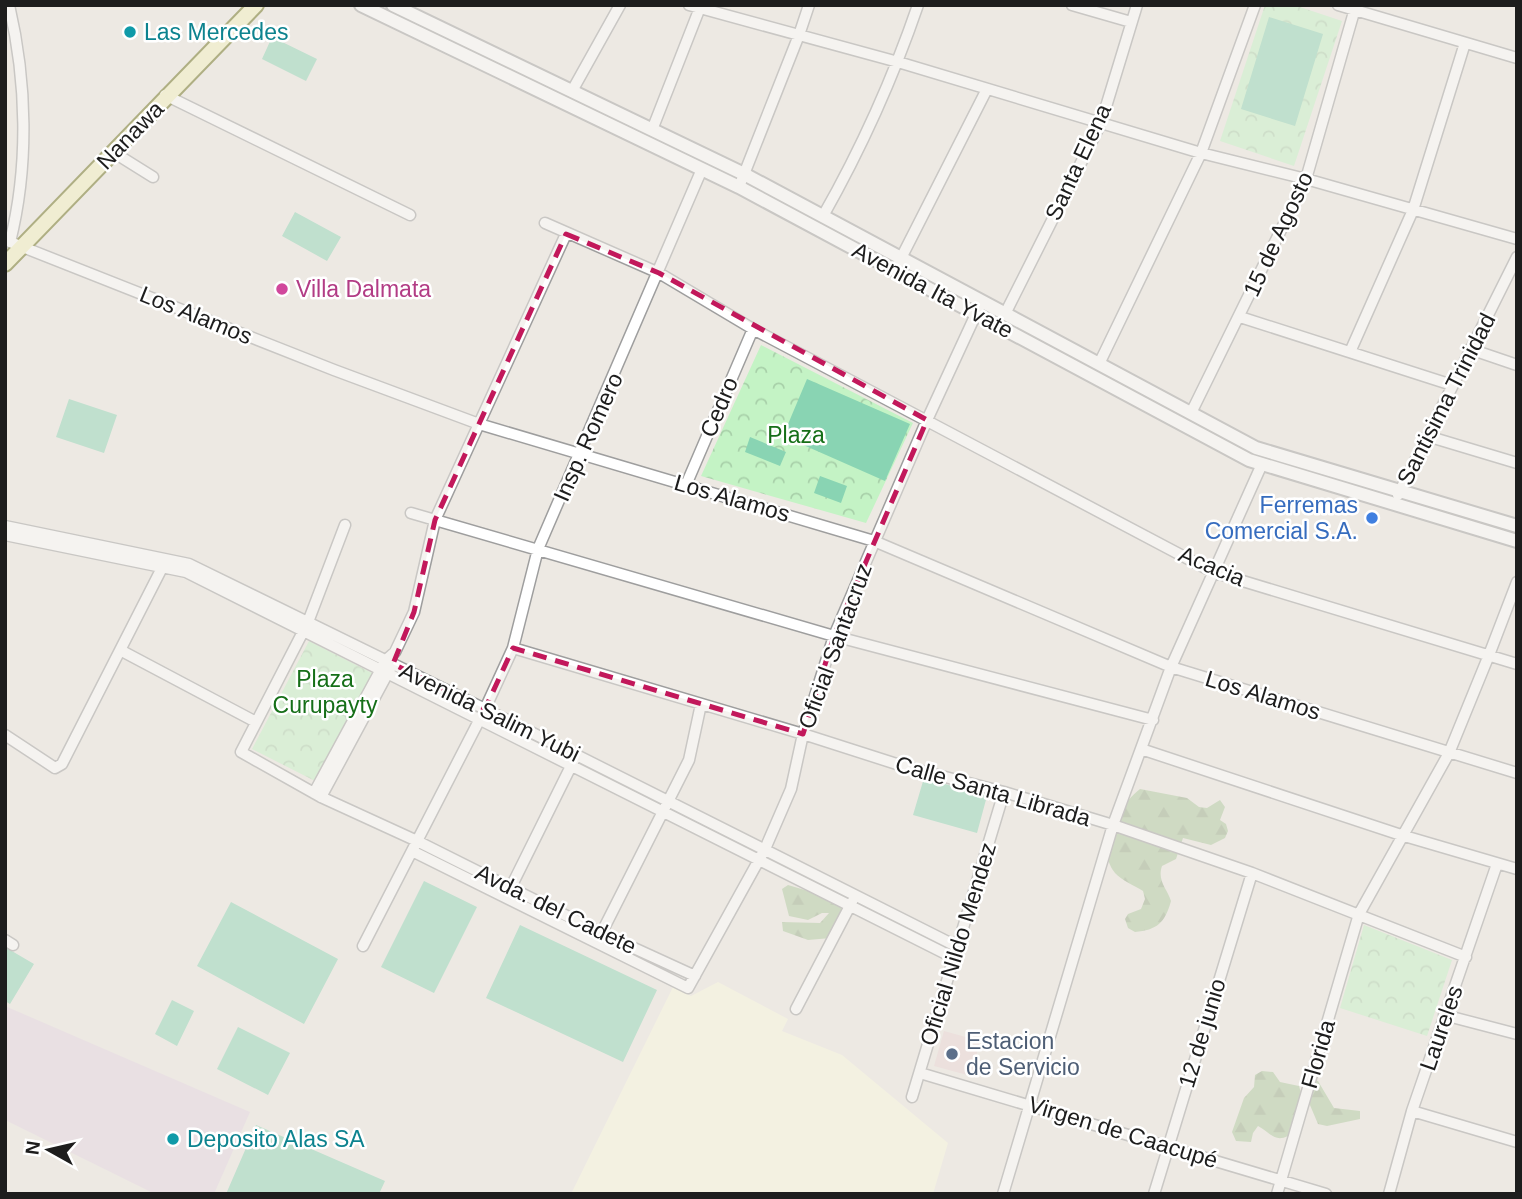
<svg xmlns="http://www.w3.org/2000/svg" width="1522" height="1199" viewBox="0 0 1522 1199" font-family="Helvetica,sans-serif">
<defs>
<pattern id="forest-firs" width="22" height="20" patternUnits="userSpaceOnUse" patternTransform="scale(1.75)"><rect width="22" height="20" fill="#acc89c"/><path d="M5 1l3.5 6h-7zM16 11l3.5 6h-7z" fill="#94ab86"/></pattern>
<pattern id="park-crowns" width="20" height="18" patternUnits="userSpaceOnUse" patternTransform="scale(1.75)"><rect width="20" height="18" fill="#c4f3c5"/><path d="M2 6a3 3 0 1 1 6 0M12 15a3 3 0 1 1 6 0" fill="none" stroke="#a8d0a9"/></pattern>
</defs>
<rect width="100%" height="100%" fill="#ede9e3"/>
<path fill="#ecd4d4" d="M944,1031L980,1041L971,1076L934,1066Z"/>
<path fill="#e5d6e3" d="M5,1006L250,1112L214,1194H155L5,1120Z"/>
<path fill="#fbfade" d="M718,982L788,1019L782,1031L842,1055L948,1143L933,1194H571L673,987L691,996Z"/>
<path fill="url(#forest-firs)" d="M1140,789L1187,798L1199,807L1207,808L1220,800L1225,807L1220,820L1226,824L1228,831L1225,838L1211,845L1183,838L1176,859L1162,866C1157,881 1167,888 1171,901C1165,923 1157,930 1135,932L1128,928L1125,919L1128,914L1141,909L1145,899L1143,891C1135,886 1121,880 1115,873C1094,847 1118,806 1140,789Z
M788,885L832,898L842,906V914L831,938L808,940L783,931L782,922L820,923L829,913H822L808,920L789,916L782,889Z
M1262,1071L1273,1072L1280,1082L1299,1086L1302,1096L1288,1136C1274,1143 1270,1132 1258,1126L1253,1133L1251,1142L1236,1141L1232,1132L1244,1098L1254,1087L1255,1075Z
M1311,1078L1318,1081L1334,1108L1360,1111V1119L1327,1126L1318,1124L1304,1091Z"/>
<path fill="url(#park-crowns)" d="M1265,5H1294L1342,21L1294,166L1220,141Z
M761,345L913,423L866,523L701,476Z
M309,641L378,676L317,782L252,749Z
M1364,925L1452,960L1427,1036L1340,1008Z"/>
<path fill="#89d4b3" d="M1269,17L1323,34L1295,126L1241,109Z
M272,37L317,59L306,81L262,59Z
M295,212L341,237L327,261L282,236Z
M807,379L910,424L885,481L783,436Z
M69,399L117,415L104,453L56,437Z
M750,437L786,452L780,466L745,452Z
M820,476L847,486L841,503L814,493Z
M924,778L987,796L977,833L913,815Z
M424,881L477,907L434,993L381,967Z
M231,902L338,959L304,1024L197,966Z
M520,925L657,990L623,1062L486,998Z
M5,947L34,964L10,1004L5,1001Z
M172,1000L194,1011L177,1046L155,1034Z
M238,1027L290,1053L268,1095L217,1069Z
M256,1125L385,1181L379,1194H226Z"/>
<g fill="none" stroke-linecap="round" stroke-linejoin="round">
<defs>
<path id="minor" d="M9,5C27,82 29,166 10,242
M689,5L898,62L1201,153L1306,179L1517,239
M1072,5L1131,22
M1338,5L1517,58
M572,91L620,5
M165,95L410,215
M652,130L701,5
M113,152L153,177
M739,187L799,35L809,5
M823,216C861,149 893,78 918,5
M545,223L659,273L753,329L1213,572L1517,664
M5,240L334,370L479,424L874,541L1171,667L1517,773
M895,270L987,89
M1005,314L1101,123L1137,5
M1240,317L1452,385
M1470,349L1517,365
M1350,352L1413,210L1465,43
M1099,364L1201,153L1255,5
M1191,413L1306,179L1356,5
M1427,436L1517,463
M686,485L753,329
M1398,495L1517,257
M411,513L834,636L1153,720
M345,525L308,622L241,752L321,797L417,841L601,933L695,976
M5,526L189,564L485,709L958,947
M5,535L186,572L954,958
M513,648L803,734L906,767L1004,792L1113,825L1252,873L1466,957
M120,650L256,722
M5,735L55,768L62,764L165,562
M1141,749L1401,835L1517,869
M314,793L386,660L395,652L414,612L435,520L566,234
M321,797L390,669
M412,851L688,988L765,849L791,789L803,734L834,636L927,420L982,301
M509,891L574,760
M600,936L689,760L701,704
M5,940L13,945
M363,946L485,709L513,648L538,549L702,169
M796,1009L852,902
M1444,1015L1517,1034
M920,1073L1326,1194
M912,1097L1004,792
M1412,1111L1517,1142
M1003,1194L1113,825L1171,667L1262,464
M1154,1194L1252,873
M1277,1194L1359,914L1449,753L1489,655L1517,582
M1389,1194L1412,1111L1497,864"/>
<path id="tertiary" d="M361,5L739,187L1249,460L1517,541
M393,5L744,174L1256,448L1517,526"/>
<path id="secondary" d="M5,264L256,5"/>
</defs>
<use href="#minor" stroke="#9e9e9e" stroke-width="13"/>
<use href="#tertiary" stroke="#9e9e9e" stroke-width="16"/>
<use href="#secondary" stroke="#64680f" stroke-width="18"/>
<use href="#minor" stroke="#fff" stroke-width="10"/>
<use href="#tertiary" stroke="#fff" stroke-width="12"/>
<use href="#secondary" stroke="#f3f2bc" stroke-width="14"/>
</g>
<path d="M0 0H1522V1199H0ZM566,234L659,273L927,420L834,636L803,734L513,648L485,709L393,664L414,612L435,520Z" fill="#ede9e3" fill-opacity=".55" fill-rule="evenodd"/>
<path fill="none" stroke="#c2185b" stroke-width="5" stroke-dasharray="14 9" stroke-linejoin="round" d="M566,234L659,273L927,420L834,636L803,734L513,648L485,709L393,664L414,612L435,520Z"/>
<g fill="#0f9aa8" stroke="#fff" stroke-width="2.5">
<circle cx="130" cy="32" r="7"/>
<circle cx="173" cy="1139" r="7"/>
</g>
<circle fill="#d1479c" stroke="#fff" stroke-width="2.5" cx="282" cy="289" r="7"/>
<circle fill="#3f7fe0" stroke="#fff" stroke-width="2.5" cx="1372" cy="518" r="7"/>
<circle fill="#5c6f8a" stroke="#fff" stroke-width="2.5" cx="952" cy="1054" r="7"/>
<g text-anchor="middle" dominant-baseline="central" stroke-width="5" stroke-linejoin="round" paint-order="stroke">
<g font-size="23" fill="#0d838f" stroke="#fff" text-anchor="start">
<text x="144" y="32">Las Mercedes</text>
<text x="187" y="1139">Deposito Alas SA</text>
</g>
<g font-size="23" fill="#1d1d1d" stroke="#fff">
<text transform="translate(130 135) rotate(-46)">Nanawa</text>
<text transform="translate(1078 162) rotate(-65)">Santa Elena</text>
<text transform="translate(1278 234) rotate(-65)">15 de Agosto</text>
<text transform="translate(933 290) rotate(28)">Avenida Ita Yvate</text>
<text transform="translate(196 315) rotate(22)">Los Alamos</text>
<text transform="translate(1446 399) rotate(-63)">Santisima Trinidad</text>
<text transform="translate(719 407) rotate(-67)">Cedro</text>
<text transform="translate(588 437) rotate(-66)">Insp. Romero</text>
<text transform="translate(732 498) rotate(16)">Los Alamos</text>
<text transform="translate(1212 566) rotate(23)">Acacia</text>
<text transform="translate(835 646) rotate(-70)">Oficial Santacruz</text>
<text transform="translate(1263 695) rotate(17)">Los Alamos</text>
<text transform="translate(490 712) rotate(26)">Avenida Salim Yubi</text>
<text transform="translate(993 791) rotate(16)">Calle Santa Librada</text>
<text transform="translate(556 909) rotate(26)">Avda. del Cadete</text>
<text transform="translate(958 944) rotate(-73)">Oficial Nildo Mendez</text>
<text transform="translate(1441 1028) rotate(-71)">Laureles</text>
<text transform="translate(1202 1033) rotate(-73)">12 de junio</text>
<text transform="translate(1318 1054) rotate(-74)">Florida</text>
<text transform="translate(1123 1132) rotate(17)">Virgen de Caacupé</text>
</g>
<g font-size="23" fill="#b23c85" stroke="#fff" text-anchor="start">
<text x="296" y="289">Villa Dalmata</text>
</g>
<g font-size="23" fill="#166f18" stroke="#fff">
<text x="796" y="435">Plaza</text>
<text x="325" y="679">Plaza<tspan x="325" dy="26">Curupayty</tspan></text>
</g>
<g font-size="23" fill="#366cbe" stroke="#fff" text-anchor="end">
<text x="1358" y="505">Ferremas<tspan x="1358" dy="26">Comercial S.A.</tspan></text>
</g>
<g font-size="23" fill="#4e5e75" stroke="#fff" text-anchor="start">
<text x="966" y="1041">Estacion<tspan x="966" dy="26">de Servicio</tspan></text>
</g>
</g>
<rect width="1522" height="1199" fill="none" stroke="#1d1d1d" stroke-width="14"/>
<g transform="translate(49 1150) rotate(278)" stroke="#ffffff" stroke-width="5" paint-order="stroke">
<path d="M0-5L12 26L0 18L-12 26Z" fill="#1d1d1d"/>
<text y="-10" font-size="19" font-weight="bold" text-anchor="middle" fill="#1d1d1d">N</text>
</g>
</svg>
